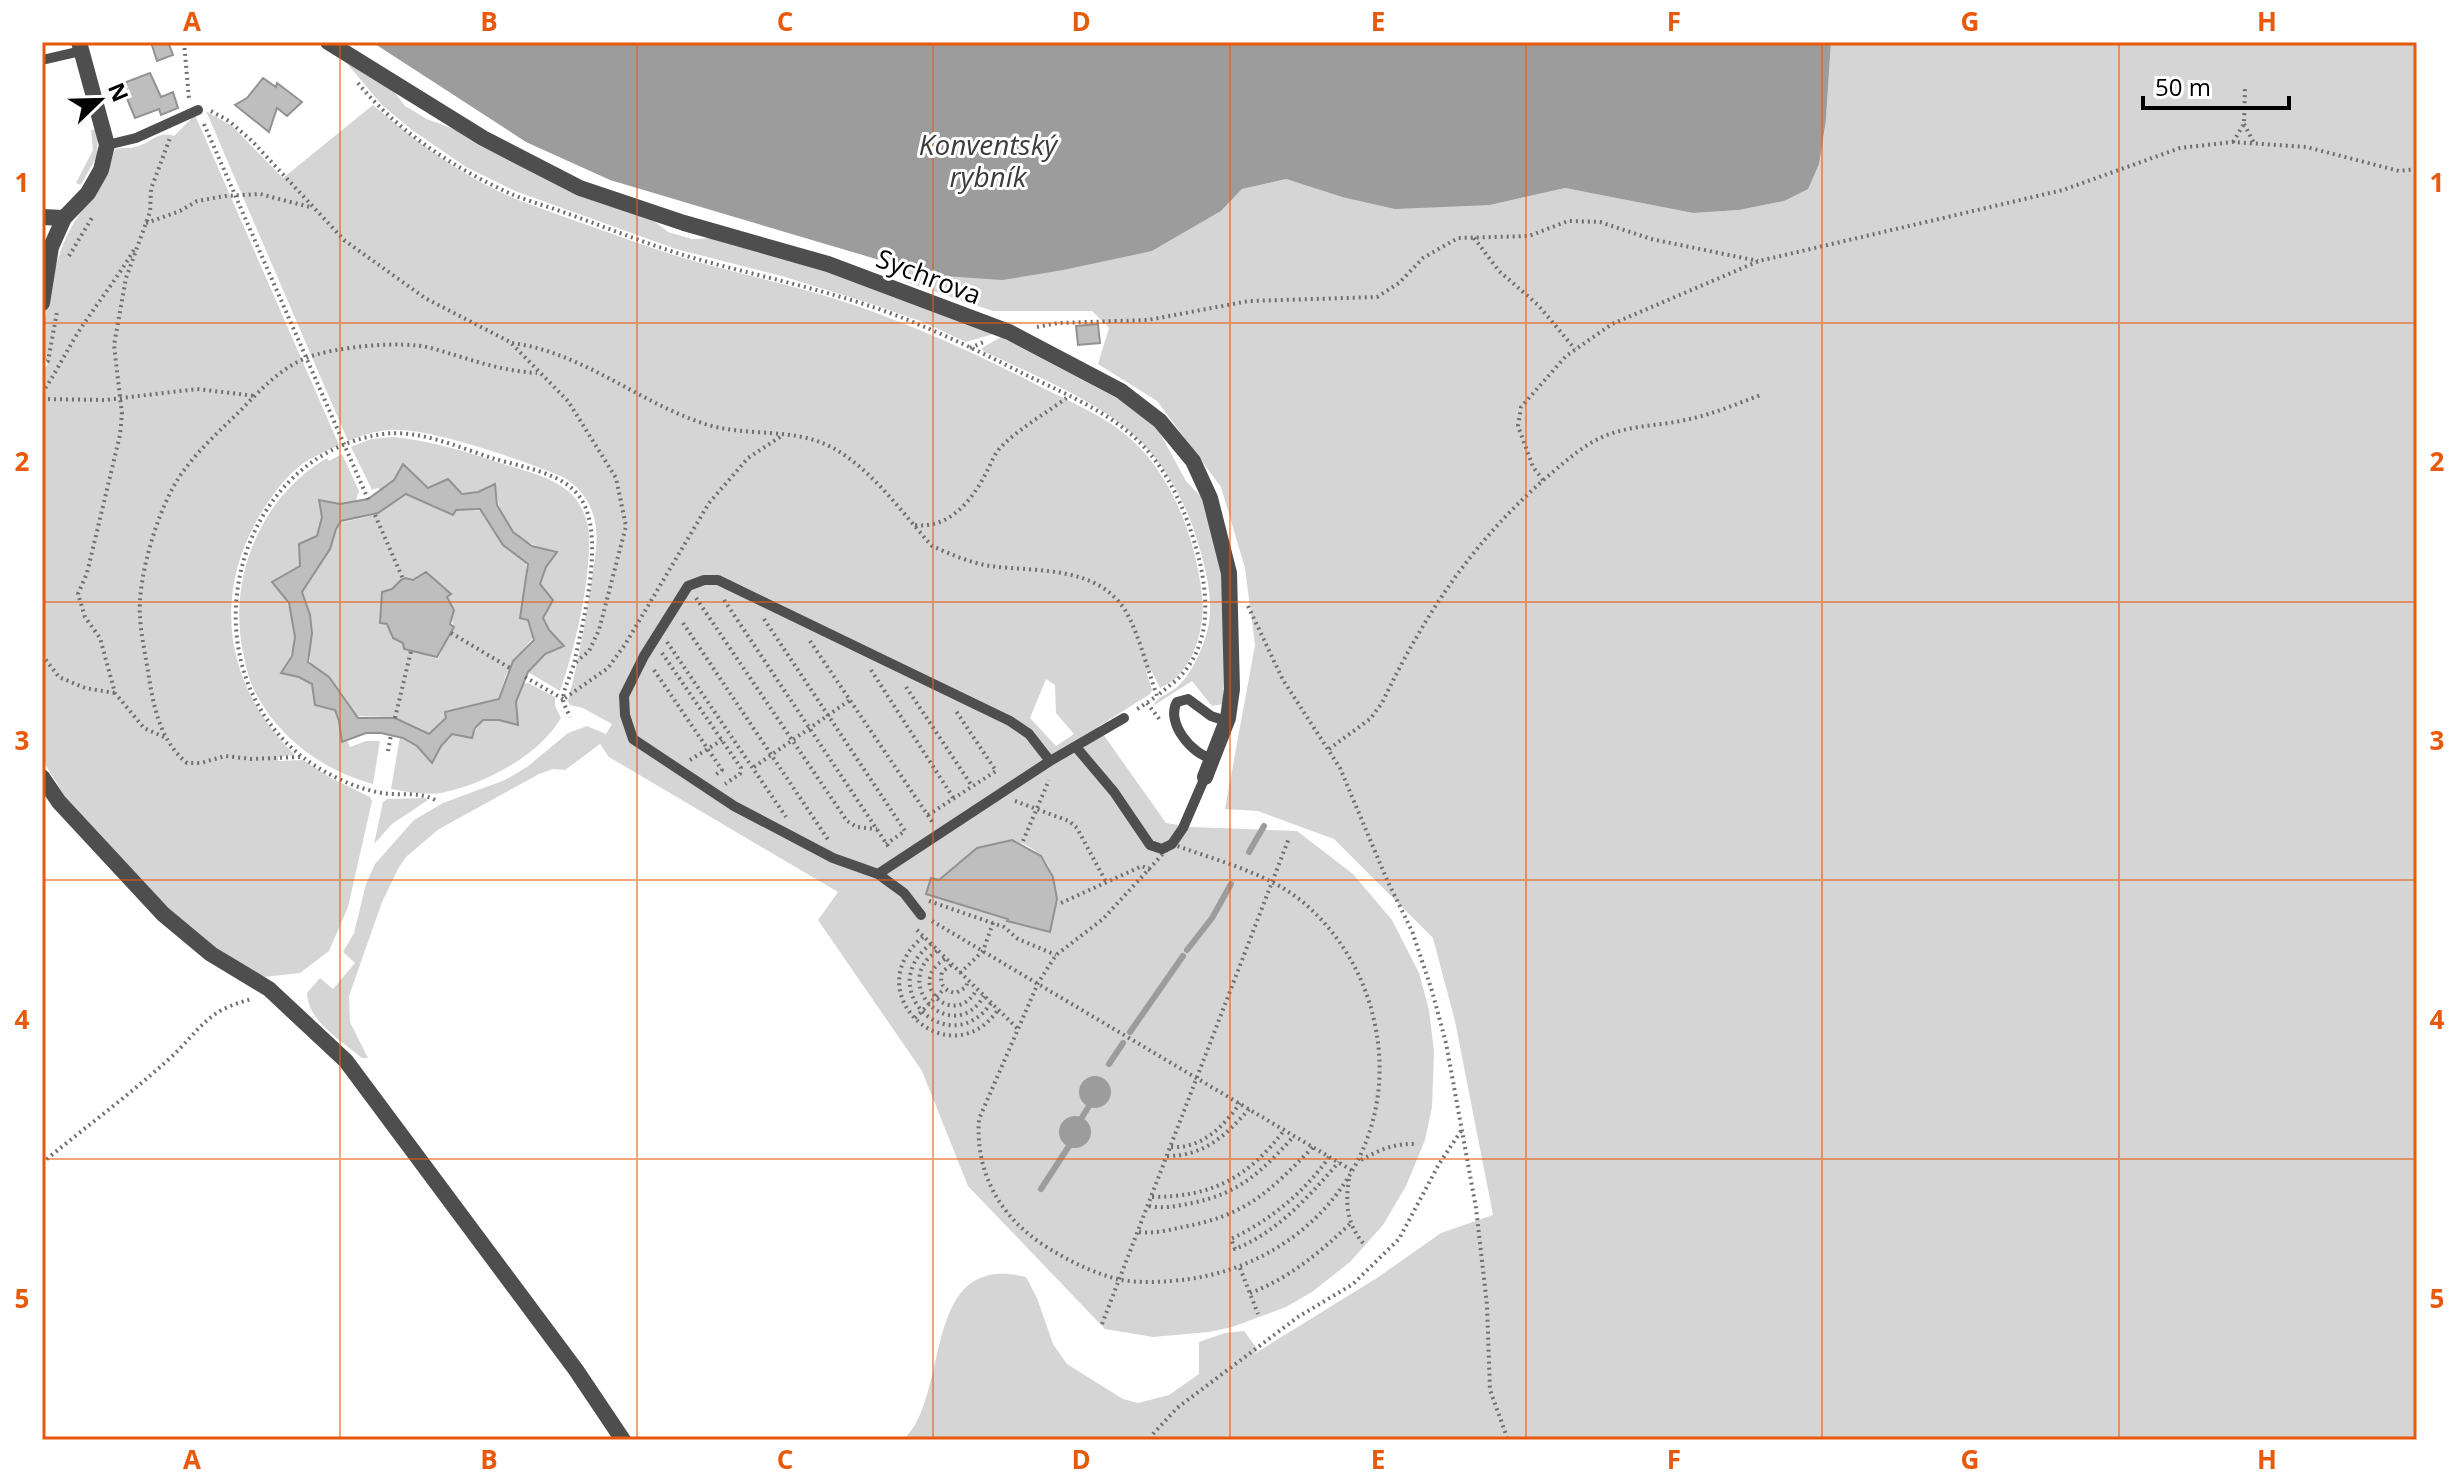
<svg xmlns="http://www.w3.org/2000/svg" width="2459" height="1482" viewBox="0 0 2459 1482" font-family="'Open Sans',sans-serif">
<rect width="100%" height="100%" fill="#fff"/>
<path fill="#d5d5d5" fill-rule="evenodd" d="M1831,42H2417V1440H903C952,1396 919,1250 1026,1277L1037,1298L1053,1344L1067,1364L1123,1399L1138,1403L1169,1395L1199,1374V1342L1225,1333L1244,1331L1258,1350L1254,1354L1377,1278L1441,1233L1493,1215L1455,1021L1433,938L1334,839L1258,811L1225,809L1255,645L1245,568L1221,487L1157,401L1098,364L1109,328L1092,311H993L906,282L890,263L931,275L1152,251L1221,211L1242,189L1286,179L1342,197L1490,205L1565,188L1693,213L1739,210L1784,201L1826,119Z
M339,54L388,84L405,106L427,119L459,131L654,221L668,232L692,239L715,238L801,261L993,334L966,342L923,322L872,304L782,276L676,249L515,191L466,167L412,130L382,105Z
M373,105C408,135 445,163 486,185C518,202 554,213 587,225C622,237 656,250 690,260C741,274 792,285 842,301C908,323 969,350 1031,382C1067,401 1111,417 1139,447C1176,485 1196,543 1202,595C1206,627 1193,675 1160,688L1151,670L1146,671L1152,690L1150,694L1098,727L1166,823L1191,827L1297,831L1353,874L1392,920L1419,973L1429,1010L1434,1051L1432,1107L1425,1140L1406,1186L1383,1225L1350,1262L1312,1292L1286,1307L1232,1327L1209,1332L1153,1337L1105,1329L968,1186L922,1071L818,920L838,892L609,757L600,744L565,770L553,769L539,774L439,829L407,856L399,867L382,902L349,996L350,1022L368,1058H362C342,1041 308,1022 307,993L320,978L333,989L355,963L343,952L354,933L366,884L375,864L414,820L443,803L505,780L527,767L568,733L587,726L606,734L612,724L583,708L570,705L568,701C578,662 585,624 591,584C594,563 599,542 595,522C591,502 580,487 563,477C524,461 430,427 389,430C375,431 361,436 348,441L206,111L232,126L283,178ZM1046,679L1055,685L1056,713L1074,734L1056,746L1030,718ZM1012,840C1059,853 1060,891 1050,932L1008,921V919L927,894L937,880L942,878L977,848Z
M195,115L339,445C327,451 312,457 301,465C282,480 267,502 256,522C211,604 229,691 295,755L278,757V761L303,760L331,778L370,797L372,801L348,907L329,951L300,973L264,977L246,969L193,932L138,879L72,808L42,759V369L48,365L46,360L42,362C42,321 52,260 73,224C91,195 105,185 115,149C122,147 129,149 135,147C150,144 158,130 174,136Z
M98,129L97,156L81,185L76,183L93,150L91,130Z
M1001,337L1132,406L1156,426L1186,481L1202,498L1221,565L1226,635L1223,704L1212,706L1192,681L1153,706C1157,696 1167,695 1176,688C1189,677 1198,658 1204,642C1216,610 1208,578 1199,546C1163,424 1089,401 983,351L982,348Z
M392,437C429,440 464,451 500,463C522,470 550,476 568,491C580,501 588,518 589,534C591,580 575,649 560,691L528,672L549,630L542,617L553,600L540,586L546,567L556,552C516,542 500,527 495,484C470,496 464,496 440,483L430,488L403,465L394,480L381,491L378,488L372,490L351,447L371,439Z
M342,454L359,491L355,503L340,504L319,500L322,517L317,537L299,544L302,564L292,573L273,582C298,615 303,636 282,673L299,677L314,685L315,705L334,708L339,721L342,742L347,740L350,747L366,741H380L373,784C323,770 281,740 256,694C248,679 245,662 242,647C229,574 262,496 327,458L329,461Z
M408,494L462,510L481,511C495,536 503,546 526,563L528,622L533,638L514,660L506,675L498,700L443,721L431,732L426,733L403,721L386,717L355,716L342,693L310,663V615L301,591L320,566L340,523L375,515ZM405,578L441,585L448,590L453,626L438,659L404,648L402,643L391,637V628L380,619L382,593L396,589L397,583Z
M528,683L555,697V706L561,718C539,756 484,784 441,793C427,795 406,792 391,789L400,737L417,746H441L452,733L472,738L481,720H499L518,725L516,701L523,684Z
M425,798L428,800L392,824L374,844L383,802L387,799Z"/>
<path fill="#9c9c9c" d="M372,42H1831L1826,119L1819,164L1808,189L1784,201L1739,210L1693,213L1565,188L1490,205L1395,209L1342,197L1286,179L1242,189L1221,211L1152,251L1063,270L1002,280L930,275L610,180L526,142Z
M1079 1092a16 16 0 1 1 32 0a16 16 0 1 1-32 0Z
M1059 1132a16 16 0 1 1 32 0a16 16 0 1 1-32 0Z"/>
<g fill="none" stroke-linecap="round" stroke-linejoin="round">
<path stroke="#9c9c9c" stroke-width="6" d="M1249,852L1264,826
M1187,950L1212,918L1231,884
M1130,1032L1183,956
M1109,1064L1123,1043
M1081,1119L1089,1106
M1041,1189L1069,1146"/>
</g>
<path fill="#bebebe" stroke="#929292" stroke-width="2" fill-rule="evenodd" d="M151,42H168L173,55L157,61Z
M150,73L161,97L173,92L178,108L161,115L159,109L135,118L121,84Z
M263,78L276,87L277,83L302,102L287,116L277,108L269,132L235,105L247,98Z
M1098,324L1100,343L1078,345L1076,326Z
M403,464L428,488L448,479L462,494L478,492L495,484L497,505L513,532L532,546L557,552L546,567L540,584L553,600L543,618L549,630L564,646L545,654L528,672L516,702L518,725L499,720H483L475,728L472,738L452,734L441,746L432,763L417,746L403,738L381,733H366L342,742L339,721L335,710L315,705L312,684L299,677L281,673L292,656L295,637L289,603L272,582L300,566L299,544L317,536L322,517L319,500L340,504L368,499L394,480ZM406,494L453,515L456,510L480,509L503,545L528,564L520,618L528,620L534,640L513,661L499,699L445,712L446,718L429,734L395,718H358L329,677L308,662L312,633L310,615L302,592L330,549L336,529L341,521L378,513Z
M426,572L451,594L447,597L454,610L450,624L454,627L437,657L404,649L403,643L393,638L387,624L380,623L382,592L392,589L401,580L405,578L413,580Z
M1012,840L1041,856L1053,877L1057,899L1050,932L1007,921L1008,919L926,894L931,878L939,880L977,848Z"/>
<g fill="none" stroke-linecap="round" stroke-linejoin="round">
<path stroke="#707070" stroke-width="4" stroke-dasharray="2 4" stroke-linecap="butt" d="M184,42L189,99
M358,83C396,130 454,168 509,193C525,200 543,205 560,211C606,227 651,246 697,259C762,277 827,290 890,313C935,330 979,351 1022,373C1059,391 1101,408 1133,436C1169,468 1189,517 1200,563C1208,599 1210,641 1184,672C1177,681 1166,688 1157,696
M211,111L229,121L252,141L344,240L425,298L510,342L568,401L616,478L626,526L599,630L589,651L575,663
M204,124L368,499
M2244,124L2254,143
M2233,142L2244,124L2245,87
M146,223L180,211L197,201L225,196L260,194L310,207
M1474,238L1499,271L1538,305L1575,349
M69,256L93,216
M1037,327L1058,323L1148,320L1249,301L1377,297L1399,283L1423,258L1458,238L1529,236L1568,221L1600,222L1651,239L1758,261
M512,343C581,352 637,401 702,423C744,438 793,426 833,448C873,470 902,513 932,546C950,554 971,563 990,566C1036,572 1096,565 1125,610C1138,631 1148,671 1157,696L1136,710
M970,348L986,341
M42,365L48,361L57,312
M42,393C58,370 69,345 85,322C102,297 120,274 135,248
M42,399L105,400L197,389L256,396
M1543,480L1533,467L1518,426L1521,407L1566,356L1612,324L1759,261L2063,190L2180,148L2233,142L2306,147L2399,171L2417,169
M375,515L403,579
M915,525C948,529 971,502 985,475C990,466 993,456 1000,448C1019,428 1047,413 1069,396
M696,598L847,821L857,827L877,829
M724,600L890,849
M1248,606L1283,680L1340,768L1387,880L1412,931L1432,991L1446,1043L1476,1208L1487,1305L1490,1390L1508,1440
M764,619L905,831L886,844
M683,623L829,841
M451,633L510,668
M810,641L933,823
M667,642L786,817
M662,653L741,768L740,774L725,784
M42,655L59,677L85,688L115,693
M654,670L722,770L714,776
M871,670L954,799
M525,677L563,699
M906,687L972,786
M565,698L608,668L626,643L709,503L748,458L783,435
M1147,703L1160,720
M395,718L411,651
M164,737L144,728L115,693L100,638L85,617L78,594L87,573L120,435L122,414L114,345L126,278L150,212L151,189L170,138
M1329,749L1370,719L1382,703C1424,615 1473,541 1547,477C1566,461 1584,444 1607,435C1633,425 1659,426 1685,420C1711,415 1736,404 1761,395
M388,751L391,735
M300,757L252,759L225,756L201,763H187C159,740 153,704 148,671C145,653 141,635 140,617C137,577 159,505 182,473C197,452 217,433 236,415C257,394 277,370 306,358C333,347 402,340 431,348C467,358 499,371 537,373
M690,760L722,740
M754,767L850,700
M435,800C419,791 399,796 382,793C353,788 323,773 300,755C184,661 233,456 383,434C420,429 460,448 495,459C522,467 565,473 581,499C605,535 584,618 575,659C573,672 563,688 563,700C564,705 568,712 570,717
M1015,801L1069,821L1077,828L1106,882
M928,815L996,771L956,711
M1023,841L1049,780
M1172,844C1217,861 1267,872 1304,903C1338,932 1363,973 1373,1016C1405,1143 1317,1261 1189,1279C1168,1282 1138,1284 1117,1279C1091,1272 1067,1260 1045,1246C1000,1217 975,1173 979,1119L1038,983L1056,955L1103,919Z
M929,901L1004,927L1018,939L1056,955
M1061,903L1142,866L1150,870
M932,921L1353,1171
M917,930L1018,1029
M923,937C855,992 949,1079 998,1010
M931,944C872,988 950,1063 991,1003
M937,951C888,984 953,1048 984,996
M945,959C904,983 955,1031 977,989
M951,965L942,972C939,984 944,991 956,993L966,987L968,981
M960,973L983,951L994,920
M915,1018L944,989
M1171,1147C1202,1149 1224,1126 1240,1103
M1167,1156C1205,1156 1226,1135 1250,1108
M1329,1157C1305,1192 1269,1221 1231,1239L1235,1249C1278,1232 1309,1196 1339,1162
M1361,1160C1379,1150 1395,1143 1416,1144
M42,1163C83,1129 128,1096 168,1060C202,1029 204,1011 252,999
M1349,1179C1345,1203 1347,1224 1363,1243
M1152,1197C1213,1197 1249,1177 1285,1129
M1149,1206C1163,1209 1178,1206 1192,1203C1241,1193 1262,1171 1294,1136
M1139,1232C1154,1234 1169,1230 1183,1227C1247,1215 1269,1192 1313,1147
M1240,1268L1258,1314
M1250,1293C1290,1278 1320,1252 1351,1223
M1102,1324L1289,838
M1153,1434L1177,1408L1298,1317L1353,1284L1399,1239L1439,1164L1461,1131"/>
<path stroke="#4e4e4e" stroke-width="10" d="M42,60L81,51
M107,145L136,138L198,110
M1076,747L1114,792L1150,845L1162,849L1172,844L1183,828L1205,777
M1212,758C1193,756 1165,722 1177,702L1188,699L1211,716L1223,720L1228,718
M878,874L1050,761L1124,718
M921,915L904,893L878,874L833,858L734,806L633,739L625,715L624,696L644,656L688,586L704,580H718L1010,721L1029,734L1050,761"/>
<path stroke="#4e4e4e" stroke-width="16" d="M328,42L483,138L580,188L684,223L828,264L1009,332L1121,391L1160,421L1193,461L1210,498L1229,573L1232,689L1228,718L1205,777
M42,217L64,218
M42,303L51,247L64,218L88,193L101,170L107,145L79,42
M42,777L59,802L163,914L211,954L269,989L346,1061L576,1370L623,1440"/>
</g>
<path fill="none" stroke="#e8590c" stroke-width="2" stroke-opacity="0.55" d="M340,42V1440M637,42V1440M933,42V1440M1230,42V1440M1526,42V1440M1822,42V1440M2119,42V1440M42,323H2417M42,602H2417M42,880H2417M42,1159H2417"/>
<g text-anchor="middle" dominant-baseline="central" stroke-width="6" stroke-linejoin="round" paint-order="stroke">
<g font-size="26" fill="#000" stroke="#fff">
<text transform="translate(929 276) rotate(21)">Sychrova</text>
</g>
<g font-size="28" font-style="italic" fill="#3d3d3d" stroke="#fff">
<text x="988" y="144">Konventský<tspan x="988" dy="32">rybník</tspan></text>
</g>
</g>
<rect width="2459" height="1482" fill="none" stroke="#ffffff" stroke-width="88"/>
<g transform="translate(100 100) rotate(67)" stroke="#ffffff" stroke-width="6" paint-order="stroke">
<path d="M0-6L14 30L0 20L-14 30Z" fill="#000000"/>
<text y="-12" font-size="22" font-weight="bold" text-anchor="middle" fill="#000000">N</text>
</g>
<path d="M2143 96v12h146v-12" fill="none" stroke="#000000" stroke-width="4"/>
<text x="2155" y="96" font-size="24" fill="#000000" stroke="#ffffff" stroke-width="6" paint-order="stroke">50 m</text>
<rect x="44" y="44" width="2371" height="1394" fill="none" stroke="#e8590c" stroke-width="3"/>
<g font-size="26" text-anchor="middle" font-weight="bold" fill="#e8590c">
<text x="192" y="31">A</text>
<text x="489" y="31">B</text>
<text x="785" y="31">C</text>
<text x="1081" y="31">D</text>
<text x="1378" y="31">E</text>
<text x="1674" y="31">F</text>
<text x="1970" y="31">G</text>
<text x="2267" y="31">H</text>
<text x="22" y="192">1</text>
<text x="2437" y="192">1</text>
<text x="22" y="471">2</text>
<text x="2437" y="471">2</text>
<text x="22" y="750">3</text>
<text x="2437" y="750">3</text>
<text x="22" y="1029">4</text>
<text x="2437" y="1029">4</text>
<text x="22" y="1308">5</text>
<text x="2437" y="1308">5</text>
<text x="192" y="1469">A</text>
<text x="489" y="1469">B</text>
<text x="785" y="1469">C</text>
<text x="1081" y="1469">D</text>
<text x="1378" y="1469">E</text>
<text x="1674" y="1469">F</text>
<text x="1970" y="1469">G</text>
<text x="2267" y="1469">H</text>
</g>
</svg>
